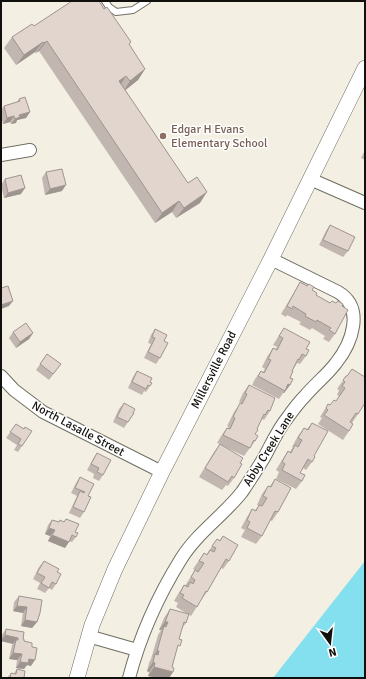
<svg xmlns="http://www.w3.org/2000/svg" width="366" height="679" viewBox="0 0 366 679" font-family="Signika,sans-serif">
<rect width="100%" height="100%" fill="#f3efe3"/>
<path fill="#84e0ee" d="M365,561V678H273Z"/>
<g fill="none" stroke-linecap="round" stroke-linejoin="round">
<defs>
<path id="service" d="M105,1L109,7L116,12L133,10L147,1"/>
<path id="minor" d="M1,155L30,150
M310,179L365,203
M1,376L14,390L43,412L162,472
M88,636L137,650
M129,678C140,636 158,596 181,559C197,533 223,516 242,492C250,480 258,468 265,456C272,443 278,429 288,417C293,410 299,402 305,396C315,384 327,375 336,363C352,343 365,308 338,292L271,259"/>
<path id="tertiary" d="M77,678L92,625L115,569L162,472L271,259L365,68"/>
</defs>
<use href="#service" stroke="#716e63" stroke-width="8"/>
<use href="#minor" stroke="#716e63" stroke-width="14"/>
<use href="#tertiary" stroke="#716e63" stroke-width="16"/>
<use href="#service" stroke="#fff" stroke-width="6"/>
<use href="#minor" stroke="#fff" stroke-width="12"/>
<use href="#tertiary" stroke="#fff" stroke-width="15"/>
</g>
<path fill="#c2b7b0" d="M34,26L129,45L145,69L138,80L125,90L200,203L176,218L172,212L155,223L39,51L36,53L35,52L16,65L4,48L12,37Z
M19,99L30,112L26,118L17,120L16,123L11,124L10,122L3,124L1,117V110L4,106L17,102Z
M365,150V160L361,158Z
M46,172L62,191L45,195L42,178Z
M5,179L21,194L4,198L1,185Z
M330,225L348,251L343,257L319,245L326,231Z
M300,282L312,290L316,295L330,303L342,306L335,334L329,342L323,339L325,336L312,328L310,330L299,324L301,322L287,315L286,317L281,314L295,291Z
M284,328L306,349V356L300,364L297,363L294,368L292,371L290,378V385L284,393H283L279,399L252,385L255,379L261,371L263,372L265,369L262,367L267,357L273,348L276,349L277,347L273,345L278,337Z
M155,329L164,341L160,358L156,364L144,358L151,344L148,343L151,335Z
M13,332L33,333L29,339L16,348L9,338Z
M47,354L61,364L49,380L36,370Z
M352,369L358,414L352,423L350,422L349,431L343,440L318,424L322,418L320,417L328,404L330,405L336,401L339,396L337,395L339,390L337,389L346,376H347Z
M137,371L150,382V386L146,392L144,391L142,395L128,388L133,377Z
M249,385L270,411L264,420L262,419L260,421L257,429L255,434V441L244,456L223,446L240,463L234,478L228,486L226,485L222,490L199,477L214,452L220,444L217,443L221,436L227,428H228L229,427L227,426L234,412L240,404L241,403L239,402L243,393Z
M124,403L134,413L124,428L113,422L119,409Z
M312,423L314,456L312,462L306,470L303,468L300,473L302,481L296,489L276,479L279,472L276,470L282,460L288,451L290,452L293,447H292L298,436L304,428L307,429Z
M16,424L24,429L22,446L18,452L14,450L17,445L6,438Z
M97,453L103,475L99,481L93,478L94,474L87,470L93,459Z
M80,477L88,496L84,512L80,518L69,513L77,496L71,493L76,483Z
M275,479L278,512L272,521L270,520L262,536L256,544L241,537L245,530L241,528L247,517L252,509L255,510L259,506L257,505L262,494L268,486H270Z
M66,519L75,532L76,537L72,542L69,541L65,548L48,541L50,536L45,534L48,525L52,520L59,522L60,520L64,522Z
M223,536L229,561L223,569L221,568L207,592L201,600L191,616L176,607L178,603L174,601L178,594L184,585L185,586L195,570L193,569L204,553L206,555L217,539L220,540Z
M44,561L57,572L56,584L52,590L49,588L45,593L37,589L40,583L33,579L39,567Z
M19,596L40,613L37,622L32,628L21,626L23,613L13,611L14,602Z
M170,609L186,623L182,628L172,667L173,672L169,678H157L148,676L149,672L147,671L149,663L151,659L158,635L161,630H159L164,618Z
M6,629L23,639L24,641L32,647L31,666L27,665L24,669L16,668L17,660L9,659L12,645L13,644L1,641L2,635Z
M17,669L24,678H7L11,673H14Z"/>
<path fill="#9e9590" d="M47,41L39,51L36,53L44,43Z
M43,42L35,52L16,65L24,55Z
M145,69L138,80L123,92L130,81Z
M126,76L119,87V81Z
M30,112L26,118L17,120L16,123L11,124L15,119L19,115Z
M14,116L10,122L3,124L7,118Z
M66,185L62,191L45,195L50,189Z
M25,188L21,194L4,198L8,193Z
M207,192L200,203L176,218L184,208Z
M179,201L172,212L155,223L162,213Z
M13,301L9,306L1,309V305Z
M33,333L29,339L16,348L20,342Z
M288,384L290,385L284,393H283Z
M49,528L55,530L50,536L45,534Z
M52,535L69,542L65,548L48,541Z
M17,606L27,607L23,613L13,611Z
M25,620L37,622L32,628L21,626Z
M165,622H168L163,629L164,626L161,630H159Z
M5,635L18,638L15,642L16,640L13,644L1,641Z
M157,651H159L154,659L155,654L151,659Z
M13,653L22,654L17,660L9,659Z
M29,659L35,660L31,666L27,665L24,669L16,668L20,662Z
M153,662L155,663L149,672L147,671Z
M154,667L173,672L169,678H157L148,676Z"/>
<path fill="#e1d5cd" stroke="#9e9590" d="M72,1H99L104,9L107,7L131,42L129,44L145,69L130,81L126,76L119,81L188,183L197,177L207,192L184,208L179,201L162,213L47,41L44,43L43,42L24,55L12,37L32,24L34,26Z
M25,97L30,112L19,115L20,117L15,119L14,116L7,118L4,106L20,101L19,99Z
M62,169L66,185L50,189L46,172Z
M21,175L25,188L8,193L5,179Z
M330,225L355,237L348,251L323,240Z
M300,282L307,286L309,284L314,287L312,290L317,293L316,295L330,303L332,301L336,303L338,301L343,304L342,306L348,310L335,334L329,330L331,328L317,320L316,322L305,316L306,314L293,306L292,309L287,306Z
M8,286L13,301L1,305V288Z
M26,323L33,333L20,342L13,332Z
M284,328L310,342L306,349L309,350L306,356L302,354L299,360L298,359L292,371H293L290,378L293,379L290,385L288,384L285,391L258,376L261,371L264,373L271,360L268,359L273,348L277,350L283,338L279,336Z
M155,329L167,335L164,341L168,343L160,358L148,352L155,338L152,337Z
M47,354L61,364L53,374L40,364Z
M352,369L365,377V403L358,414L356,413L350,422L353,424L349,431L324,415L328,410L326,408L328,404L330,405L334,400L336,401L345,388L342,386L345,382L343,380L346,376H347Z
M137,371L152,378L150,382L152,383L150,386L148,385L146,389L132,382Z
M249,385L275,398L270,411L268,410L265,415L264,414L257,429L258,430L255,434L258,436L255,441L254,440L250,448L223,435L227,428L230,429L235,418L233,417L240,403L242,404L247,394L245,393Z
M124,403L135,409L133,413H134L128,422L117,417Z
M312,423L328,431L314,456L315,457L312,462L308,459L300,473L305,475L302,481L282,470L285,464L282,462L288,451L291,453L295,445L298,447L302,440L298,438L304,428L308,430Z
M16,424L24,429L25,427L32,431L22,446L18,444L21,439L10,432Z
M220,444L243,458L240,463L242,464L234,478L232,476L228,482L205,468Z
M97,453L111,460L103,475L97,472L99,468L91,464Z
M80,477L94,484L88,496L91,497L84,512L73,507L80,491L84,493L85,492L75,488Z
M275,479L291,488L278,512L275,511L262,536L247,528L250,522L247,520L252,509L256,511L259,505L262,506L267,498L263,496L268,486L271,487Z
M66,519L79,524L75,532L78,533L76,537L72,535L69,542L52,535L55,530L49,528L52,520L59,522L60,520L64,522Z
M223,536L238,545L229,561L226,559L207,592L206,591L197,607L182,598L184,595L180,593L184,585L188,587L190,582L193,584L195,580L191,577L195,570L198,572L204,563L199,561L204,553L207,555L210,550L214,552L216,548L212,546L217,539L220,541Z
M44,561L59,569L57,572L61,574L56,584L52,582L49,588L41,583L45,577L37,573Z
M19,596L42,600L40,613L37,622L25,620L27,607L17,606Z
M170,609L189,614L186,623L184,622L179,639L182,640L180,646L178,645L172,667L174,668L173,672L154,667L155,663L153,662L155,654L158,655L159,651H157L164,626L166,627L168,622H165Z
M6,629L24,632L23,639H24V641L32,643V647L37,648L35,660L29,659L28,663L20,662L22,654L13,653L16,640H18V638L5,635Z
M17,669L25,671L24,678H10L11,673L16,674Z"/>
<circle fill="#8d6e63" stroke="#fff" stroke-width="1.5" cx="163" cy="136" r="4"/>
<g text-anchor="middle" dominant-baseline="central" stroke-width="3" stroke-linejoin="round" paint-order="stroke">
<g font-size="12" fill="#785e54" stroke="#fff" text-anchor="start">
<text x="171" y="129">Edgar H Evans<tspan x="171" dy="14">Elementary School</tspan></text>
</g>
<g font-size="12" fill="#12100c" stroke="#fff">
<text transform="translate(214 370) rotate(-63)">Millersville Road</text>
<text transform="translate(78 429) rotate(28)">North Lasalle Street</text>
<text transform="translate(269 449) rotate(-58)">Abby Creek Lane</text>
</g>
</g>
<rect width="366" height="679" fill="none" stroke="#12100c" stroke-width="4"/>
<g transform="translate(330 643) rotate(165)" stroke="#ffffff" stroke-width="3" paint-order="stroke">
<path d="M0-3L7 15L0 10L-7 15Z" fill="#12100c"/>
<text y="-6" font-size="11" font-weight="bold" text-anchor="middle" fill="#12100c">N</text>
</g>
</svg>
